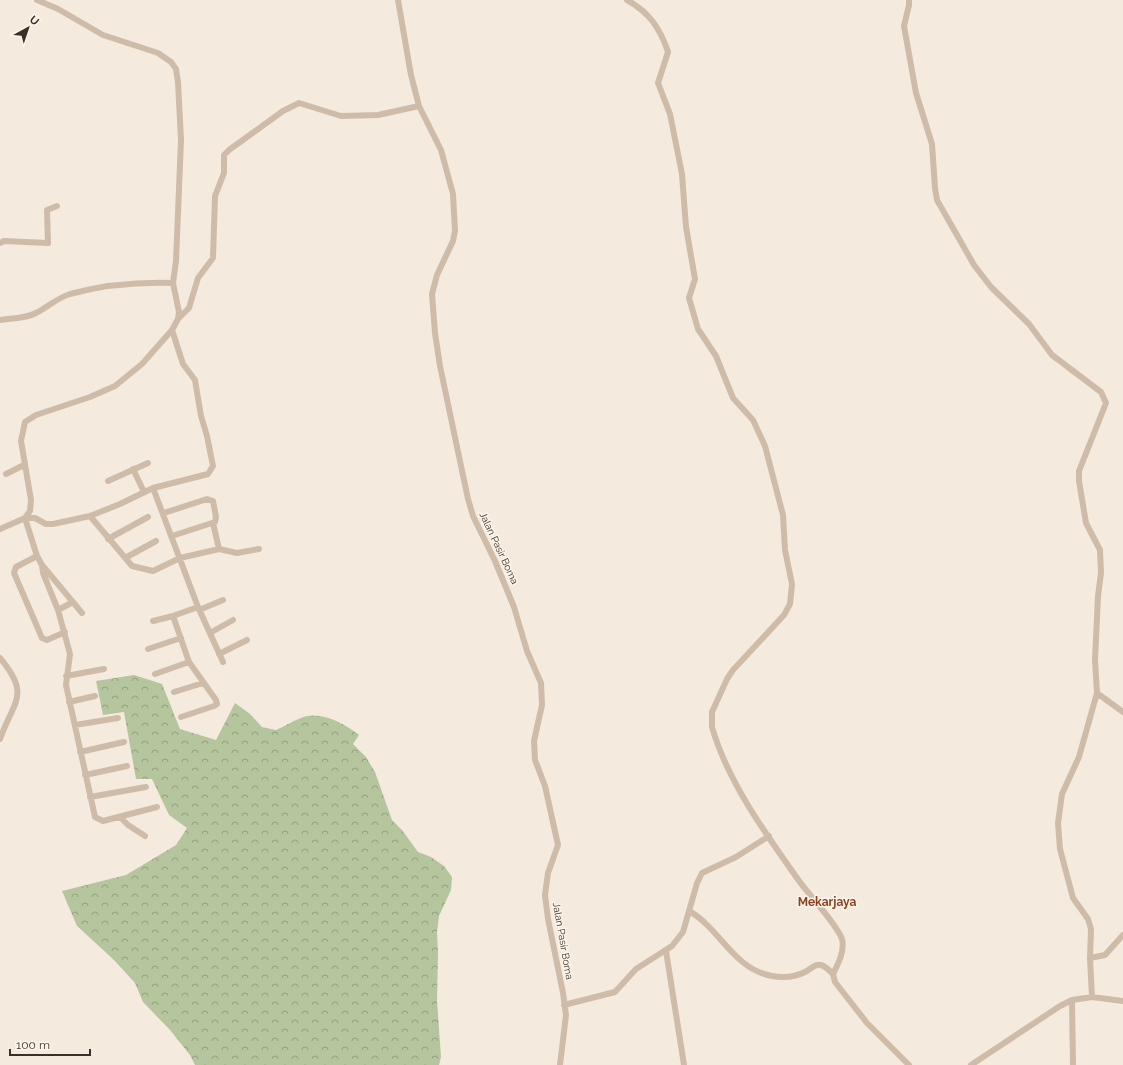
<svg xmlns="http://www.w3.org/2000/svg" width="1123" height="1065" viewBox="0 0 1123 1065" font-family="Raleway,sans-serif">
<defs>
<pattern id="forest-crowns" width="20" height="18" patternUnits="userSpaceOnUse"><rect width="20" height="18" fill="#b5c59d"/><path d="M2 6a3 3 0 1 1 6 0M12 15a3 3 0 1 1 6 0" fill="none" stroke="#94a080"/></pattern>
</defs>
<rect width="100%" height="100%" fill="#f4ebde"/>
<path fill="url(#forest-crowns)" d="M134,675L162,684L180,729L216,740L235,703L250,714L262,727L276,730C284,727 292,721 301,718C320,710 344,723 359,735L353,744L366,757L375,772L392,820L402,830L418,852L431,857L444,866L452,877L451,890L439,916L437,932L438,953L437,1001L441,1057L439,1065H195L190,1055L170,1030L143,1002L135,983L114,960L77,926L62,891L126,875L176,845L187,828L169,815L152,779H136L124,712L103,715L96,681Z"/>
<g fill="none" stroke-linecap="round" stroke-linejoin="round">
<path stroke="#cebca9" stroke-width="6" d="M37,0L58,9L103,35L158,53L171,62L176,69L178,82L181,140L176,261L173,283L179,312L178,319L172,330L142,364L115,386L90,397L36,415L25,422L21,441L31,500L30,511L25,518L37,556L42,565L82,613
M398,0L411,75L419,106L441,150L453,194L455,231L453,241L437,275L432,294L435,333L440,366L468,499L473,516L495,561L514,607L527,651L541,683L542,705L534,741L535,760L545,786L558,845L548,873L545,895L548,919L563,993L566,1015L560,1065
M627,0C649,12 660,28 668,52L658,83L670,114L682,174L686,227L695,279L689,298L698,329L716,356L733,398L753,420L765,446L783,515L785,550L792,584L790,604L784,615L733,670L727,679L712,712V727C727,780 765,833 797,878C807,893 837,924 842,939C845,951 838,964 833,974L835,982L867,1023L909,1065
M909,0V5L904,26L916,93L932,144L935,188L937,200L974,265L991,287L1029,324L1052,355L1101,392L1106,403L1079,471V481L1086,523L1100,550L1101,573L1098,596L1095,660L1097,693L1079,757L1062,794L1058,823L1060,849L1073,898L1088,919L1091,929L1090,958L1092,997L1072,1000L1060,1006L971,1065
M0,243L4,241L48,243L47,210L57,206
M178,319L189,308L198,278L213,258L215,196L224,173V155L229,150L283,111L299,103L341,116L378,115L419,106
M0,320C12,318 25,319 36,313C48,307 57,298 70,294C103,285 140,282 173,283
M133,469L144,492
M6,474L24,465
M108,481L148,463
M153,488L198,607L223,662
M164,513L207,499L213,501L216,517L215,522L172,536
M90,516L132,566L153,571L180,558L219,549L237,553L259,549
M213,523L219,549
M0,529L25,518H35L46,524H53L90,516L120,504L153,488L208,474L213,466L207,436L201,416L195,380L183,364L172,330
M108,539L148,517
M37,556L16,567L14,573L42,638L47,640L65,632
M125,558L156,541
M42,565L43,573L58,610L70,654L66,685L95,817L103,821L157,807
M58,610L73,602
M199,610L223,600
M153,621L173,616
M210,633L233,620
M148,649L181,638
M219,654L247,640
M0,658C31,695 14,700 0,739
M155,674L189,662
M66,676L104,669
M174,692L203,683
M1097,693L1123,712
M69,702L95,696
M181,717L214,706L217,704L216,700L189,662L173,616L198,607
M75,725L118,718
M80,752L124,742
M85,775L127,766
M90,797L146,787
M120,817L128,825L145,836
M689,911C720,928 733,969 772,976C783,978 795,977 805,972C810,970 815,963 821,965C825,966 830,971 833,974
M666,951L684,1065
M1090,958L1105,955L1123,935
M1092,997L1123,1001
M1072,1000L1073,1065
M564,1005L615,992L636,969L672,946L683,932L697,883L702,873L736,857L769,836"/>
</g>
<g text-anchor="middle" dominant-baseline="central" stroke-width="3" stroke-linejoin="round" paint-order="stroke">
<g font-size="10" fill="#3a3029" stroke="#fbf5eb">
<text transform="translate(499 548) rotate(65)">Jalan Pasir Boma</text>
<text transform="translate(563 941) rotate(80)">Jalan Pasir Boma</text>
</g>
<g font-size="12" font-weight="bold" fill="#8f3e1d" stroke="#fbf5eb">
<text x="827" y="902">Mekarjaya</text>
</g>
</g>
<g transform="translate(28 28) rotate(40)" stroke="#fbf5eb" stroke-width="3" paint-order="stroke">
<path d="M0-3L7 15L0 10L-7 15Z" fill="#3a3029"/>
<text y="-6" font-size="11" font-weight="bold" text-anchor="middle" fill="#3a3029">U</text>
</g>
<path d="M10 1049v6h80v-6" fill="none" stroke="#3a3029" stroke-width="2"/>
<text x="16" y="1049" font-size="12" fill="#3a3029" stroke="#fbf5eb" stroke-width="3" paint-order="stroke">100 m</text>
</svg>
